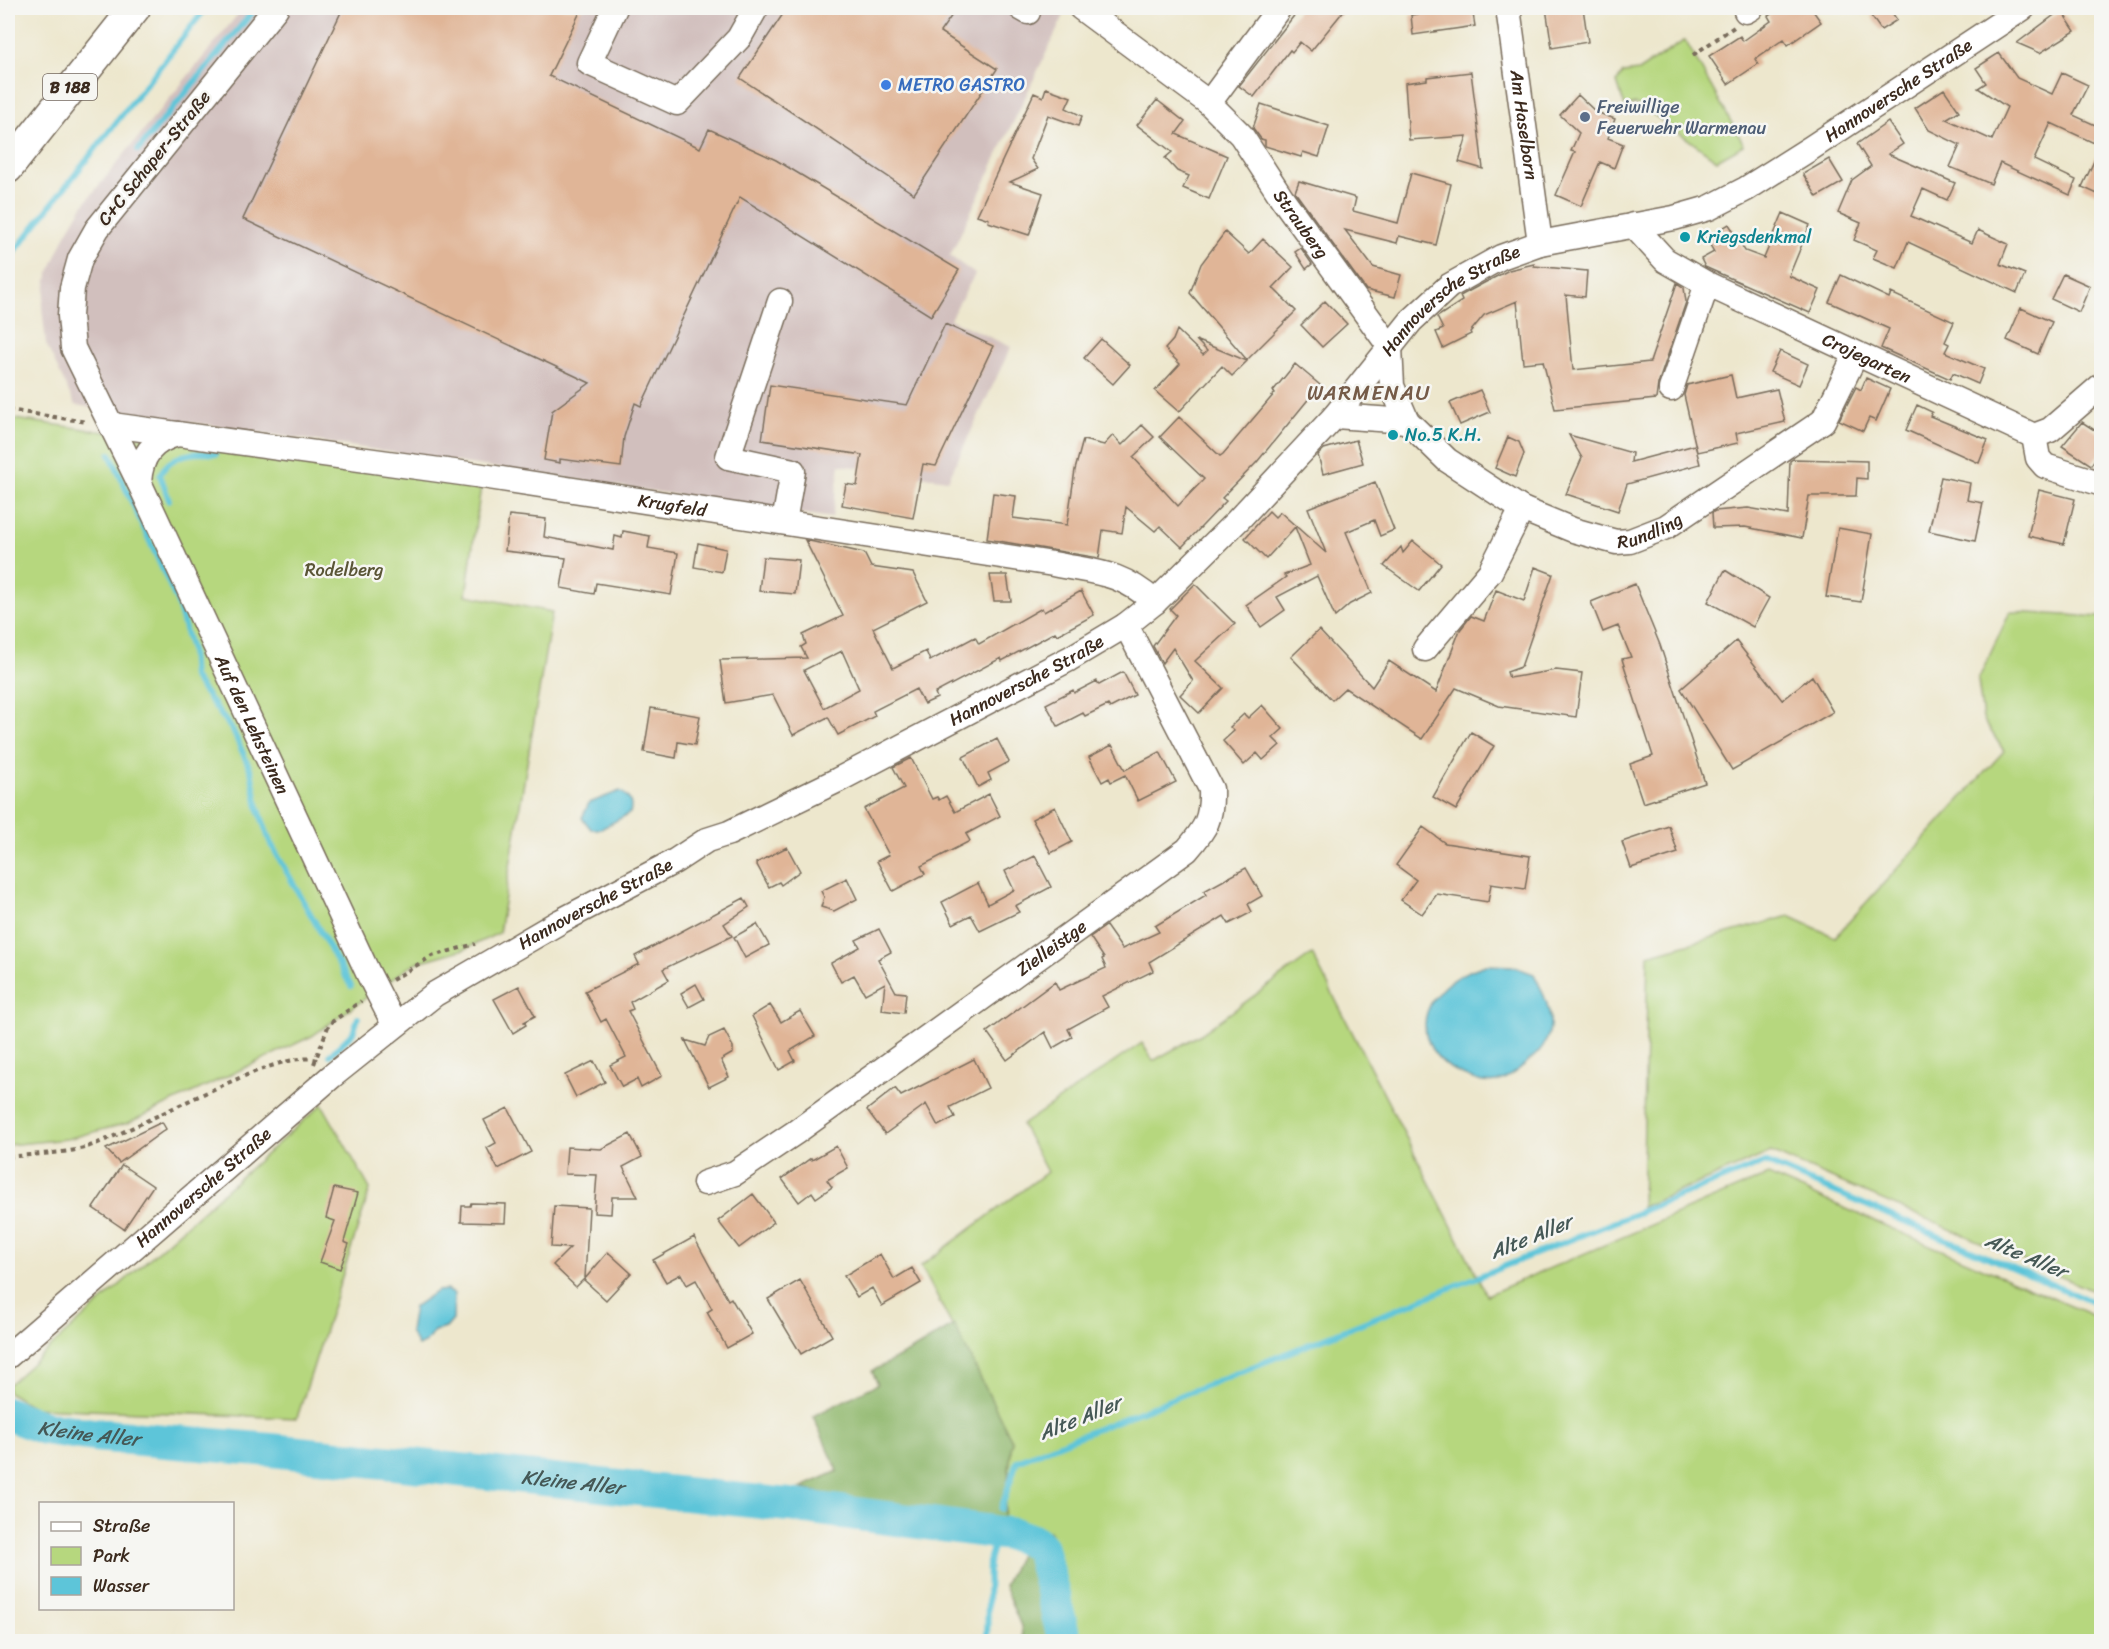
<svg xmlns="http://www.w3.org/2000/svg" width="2109" height="1649" viewBox="0 0 2109 1649" font-family="Sriracha,sans-serif">
<rect width="100%" height="100%" fill="#f6f6f2"/>
<filter id="ink" filterUnits="userSpaceOnUse"><feTurbulence type="fractalNoise" baseFrequency=".0167" numOctaves="2"/><feDisplacementMap in="SourceGraphic" scale="12" xChannelSelector="R" yChannelSelector="G"/><feConvolveMatrix kernelMatrix="1 2 1 2 8 2 1 2 1" color-interpolation-filters="sRGB"/></filter>
<filter id="wash" filterUnits="userSpaceOnUse"><feTurbulence type="fractalNoise" baseFrequency=".008" numOctaves="4" result="noise"/><feDisplacementMap in="SourceGraphic" scale="24" xChannelSelector="R" yChannelSelector="G"/><feGaussianBlur stdDeviation="1.35" result="paint"/><feColorMatrix in="noise" values="0 0 0 0 0 0 0 0 0 0 0 0 0 0 0 0 0 1.4 0 .05"/><feComposite in="paint" operator="in"/></filter>
<g filter="url(#wash)">
<rect width="100%" height="100%" fill="#ede7cd"/>
<path fill="#d1bfbd" d="M243,8H1062L1066,11L950,256L975,274L950,319L1011,347L948,480L840,465L832,518L75,405L46,344L42,307L48,275L66,234L84,204Z"/>
<path fill="#b6d77e" stroke="#78804e" stroke-width="1.5" d="M1685,40L1744,145L1717,160L1643,107L1635,104L1625,107L1617,82L1623,73L1638,71Z
M8,418L481,486L466,595L552,612L499,933L465,949L415,963L312,1036L128,1123L67,1139L8,1145Z
M2010,612L2101,617V1294L1771,1152L1642,1207L1648,955L1789,916L1835,937L2004,751L1983,719L1978,680Z
M1312,954L1487,1295L1768,1175L2101,1319V1641H1077L1050,1531L1002,1535L1012,1441L921,1266L1047,1172L1022,1125L1142,1043L1153,1061L1201,1034Z
M322,1104L370,1189L297,1418L35,1408L8,1392V1385Z"/>
<path fill="#90b86d" stroke="#667146" stroke-width="1.5" d="M954,1325L1012,1441L1002,1535L800,1488L838,1471L813,1416L878,1384L872,1371L909,1352Z
M1027,1538L1051,1641H1023L1021,1626L1004,1586Z"/>
<path fill="#5dc5d9" stroke="#4c787c" stroke-width="1.5" d="M620,791C629,797 633,802 630,813L601,829H591L582,818L589,803Z
M1486,965L1512,966L1534,974C1549,1005 1563,1033 1530,1060C1520,1068 1508,1079 1496,1082C1484,1084 1475,1080 1465,1076C1424,1059 1410,1017 1445,986C1457,975 1471,970 1486,965Z
M447,1290L454,1294L453,1320L446,1328L434,1331L426,1342L418,1346L410,1332L414,1307L437,1291Z"/>
<g fill="none" stroke-linecap="round" stroke-linejoin="round">
<path stroke="#5dc5d9" stroke-width="6" d="M138,150L256,8
M8,260L206,8
M110,454L177,601L191,650L193,677L233,731L251,771L258,807L270,842L351,986
M169,500L160,475C170,454 194,451 216,454
M330,1055L353,1033L358,1018
M1001,1509L1017,1461L1765,1162L2102,1306
M987,1642L989,1561L997,1533"/>
<path stroke="#5dc5d9" stroke-width="34" id="s1" d="M8,1414L44,1428L94,1435L271,1450L789,1505L1016,1535L1035,1542L1041,1548L1065,1642"/>
</g>
<g id="blocks">
<path fill="#e0b597" fill-rule="evenodd" d="M343,8H582L549,76L700,148L709,129L776,160L959,270L931,316L740,197L641,406L635,403L624,437L621,467L560,459V463L544,460L552,411L590,383L243,219Z
M787,8H957L940,32L997,69L914,194L740,78Z
M1300,8H1346L1311,51L1300,42L1292,52L1290,50L1254,97L1239,86Z
M1436,8H1472L1475,26L1413,35L1411,15L1436,11Z
M1546,8H1583L1588,42L1552,48Z
M1781,8H1811L1821,22L1788,45L1784,39L1755,59L1758,64L1728,84L1709,56L1740,36L1743,41L1771,21L1768,16Z
M1884,8H1889L1897,20L1881,30L1871,16Z
M2061,10L2075,31L2040,53L2017,43Z
M1999,53L2017,78L2052,94L2062,73L2088,85L2073,115L2102,128V196L2082,187L2101,146L2051,123L2034,160L2076,180L2070,195L2000,163L1991,184L1950,167L1960,145L1929,130L1915,108L1944,89L1959,111L1946,119L1992,140L2007,107L1978,88L1986,83L1976,68Z
M1471,72L1479,135L1483,169L1459,162L1467,136L1409,140L1405,83L1427,80V77Z
M1046,88L1071,97L1066,108L1082,116L1078,126L1048,115L1031,159L1038,169L1010,182L1043,193L1029,235L988,222L989,219L977,215L1034,93L1043,97Z
M1578,95L1596,112L1615,119L1608,138L1623,144L1614,168L1600,162L1581,206L1556,195L1575,152L1571,151L1579,133L1560,115Z
M1157,100L1185,122L1176,134L1227,156L1209,199L1183,188L1189,176L1177,171L1165,158L1172,152L1137,125Z
M1261,104L1329,126L1319,157L1303,152L1301,157L1265,146V140L1261,139L1253,128Z
M1888,122L1903,144L1888,154L1955,183L1947,200L1923,189L1911,216L1972,243L1978,230L2008,244L2000,264L2025,274L2017,293L1908,242L1897,268L1873,258L1877,250L1854,240L1861,223L1838,213L1852,180L1871,166L1857,144Z
M1829,159L1843,182L1817,197L1803,174Z
M1411,173L1451,184L1436,245L1399,236L1397,243L1345,230L1373,267L1401,275L1395,297L1366,290L1295,192L1299,181L1356,198L1353,211L1398,223Z
M1783,213L1810,225L1789,276L1820,290L1810,313L1714,271L1705,267L1701,259L1714,252L1706,238L1729,224L1745,251L1764,258Z
M1225,232L1249,254L1263,239L1293,267L1273,288L1296,311L1247,360L1190,293L1201,264Z
M1301,248L1312,264L1306,269L1295,252Z
M1534,264V266L1587,271L1585,297L1566,295L1573,370L1650,362L1677,283L1684,288L1686,302L1658,384L1656,399L1555,409L1543,361L1523,363L1517,301L1484,315L1470,332L1471,334L1443,348L1436,332L1443,329L1437,317L1462,301L1460,296L1484,283L1509,270Z
M2063,274L2090,286L2079,312L2051,299Z
M1841,275L1889,298L1891,293L1954,322L1945,342L1949,344L1945,352L1984,369L1978,384L1953,373L1950,379L1881,348L1889,329L1829,302Z
M1325,301L1347,324L1322,347L1301,325Z
M2021,308L2052,322L2038,354L2007,340Z
M945,324L993,346L936,466L923,464L913,518L842,505L846,484L857,486L862,455L762,440L770,385L907,405Z
M1177,330L1203,355L1207,351L1196,340L1247,361L1232,376L1222,366L1179,412L1155,391L1180,364L1165,349L1173,340Z
M1101,339L1130,365L1113,384L1084,358Z
M1780,351L1808,364L1799,385L1770,372Z
M1295,364L1320,385L1257,462L1222,498L1226,501L1182,547L1160,526L1155,531L1126,507L1122,533L1103,530L1099,558L987,539L993,493L1016,496L1013,518L1067,525L1075,470L1083,440L1104,445L1113,435L1122,445L1142,425L1154,437L1133,457L1178,506L1204,479L1160,437L1179,417L1220,456L1223,454L1275,393L1273,391Z
M1731,375L1736,398L1777,389L1785,422L1736,433L1738,443L1697,452L1684,395L1687,385Z
M1866,378L1890,389L1876,421L1869,418L1863,431L1839,420L1856,387L1861,390Z
M1480,390L1490,412L1460,425L1450,403Z
M1917,405L1932,412L1930,416L1988,440L1979,463L1906,430Z
M2082,422L2102,435V449L2091,465L2062,446Z
M1569,435L1632,453L1631,462L1695,445L1700,464L1627,484L1618,511L1566,494L1582,458Z
M1508,437L1519,442L1524,454L1515,477L1495,468Z
M1356,440L1363,463L1323,474L1318,455L1324,449Z
M1793,459L1867,461V479L1857,478L1856,496H1809L1802,538L1745,527L1713,528L1712,513L1715,511L1748,508L1788,515L1790,461Z
M1941,477L1970,483L1967,500L1983,503L1975,541L1929,531Z
M1375,482L1394,530L1380,536L1374,520L1346,532L1372,593L1350,604L1335,617L1317,576L1277,597L1285,610L1261,627L1246,605L1286,577L1284,575L1310,565L1295,527L1266,559L1245,538L1269,511L1275,517L1280,512L1326,553L1308,508Z
M2039,490L2075,499L2064,544L2028,536Z
M509,515L546,519L544,537L613,550L615,536L622,538L623,531L650,536L648,548L678,553L671,595L596,583L594,594L561,588L566,558L505,551Z
M1838,528L1872,534L1861,602L1826,597Z
M805,540L864,553L871,567L913,573L927,601L873,628L893,668L926,651L930,661L975,637L979,644L1042,608L1044,612L1081,591L1094,615L1057,635L1055,632L1002,661L1001,658L935,693L937,698L924,704L916,689L873,711L875,716L838,735L828,717L793,735L773,695L726,703L720,660L807,658L801,647L806,644L803,635L843,616ZM842,651L859,689L824,708L804,670Z
M1413,541L1441,564L1419,591L1384,566L1401,547L1403,553Z
M698,543L726,549L722,572L694,567Z
M763,557L799,560L795,594L759,591Z
M1535,567L1553,574L1521,667L1507,672L1509,678L1556,670L1582,673L1576,717L1499,706L1456,688L1422,739L1345,688L1332,700L1291,657L1319,630L1372,687L1389,661L1436,692L1460,630L1471,616L1484,621L1496,590L1524,601Z
M1725,570L1769,598L1753,627L1708,602Z
M990,575H1007L1011,601H994Z
M1195,584L1235,624L1195,661L1223,688L1199,713L1180,695L1193,681L1173,648L1162,663L1153,646L1176,615L1170,609Z
M1635,584L1660,645L1705,783L1643,803L1630,764L1653,756L1622,659L1631,657L1618,626L1603,632L1591,602Z
M1736,641L1782,700L1812,676L1833,712L1732,770L1681,689Z
M1123,672L1135,695L1110,708L1108,705L1085,716L1083,713L1058,726L1046,704L1073,690L1074,693L1097,681L1099,685Z
M1262,705L1283,729L1273,738L1280,745L1263,760L1257,753L1244,765L1223,741L1234,731L1230,727L1244,714L1248,718Z
M651,708L700,716L695,745L678,742L676,758L644,752Z
M1471,732L1494,746L1456,810L1433,797Z
M997,739L1009,762L988,773L991,780L978,787L963,757Z
M1112,745L1125,770L1160,752L1176,782L1138,801L1125,775L1111,782L1109,778L1102,782L1089,757Z
M911,758L932,799L937,797L939,800L946,796L955,812L989,794L1000,816L966,834L970,841L921,866L925,874L893,891L877,861L889,855L864,809L904,788L893,767Z
M1055,807L1072,842L1051,853L1032,819Z
M1669,826L1678,853L1631,868L1622,842Z
M1423,827L1445,843L1530,856L1525,889L1491,884L1488,902L1437,894L1422,914L1401,900L1416,880L1396,865Z
M787,847L800,871L781,885L779,882L769,887L756,863Z
M1035,856L1051,887L1015,906L1019,912L980,931L971,915L953,924L942,902L978,883L988,904L1014,890L1005,871Z
M1246,868L1262,896L1248,904L1252,912L1229,924L1224,916L1149,962L1153,971L1102,996L1108,1007L1068,1029L1072,1037L1053,1048L1045,1032L1007,1060L987,1032L1055,982L1059,990L1106,968L1102,959L1104,958L1090,937L1106,926L1122,949L1159,932L1155,926L1206,895L1204,891Z
M847,878L857,899L834,911L821,907L824,897L821,891Z
M744,898L749,907L724,924L732,936L663,969L669,980L630,1002L633,1009L628,1011L662,1076L641,1088L637,1079L622,1087L610,1065L626,1057L606,1019L601,1022L585,991L639,964L635,956Z
M757,924L769,945L745,958L734,937Z
M879,929L891,952L878,959L896,992L906,993L904,1013L882,1010L885,983L865,994L854,975L841,982L831,963L860,947L856,940Z
M696,984L704,999L689,1007L681,993Z
M519,986L535,1016L524,1022L526,1025L513,1033L494,999Z
M770,1005L781,1022L800,1011L815,1036L790,1051L795,1061L779,1070L752,1016Z
M724,1030L733,1047V1053L721,1060L729,1077L709,1087L685,1040L705,1046L709,1037Z
M974,1059L988,1088L950,1107L955,1117L938,1126L926,1104L885,1134L867,1110L895,1088L901,1096Z
M594,1061L605,1082L576,1097L565,1075Z
M508,1108L531,1152L498,1169L487,1148L496,1143L484,1120Z
M162,1122L166,1129L119,1163L106,1149Z
M630,1134L642,1157L623,1167L638,1197H612L611,1214L594,1213L597,1175L565,1174L567,1147L601,1149Z
M836,1146L848,1168L827,1180L832,1187L816,1198L812,1192L799,1202L782,1179L811,1158L812,1160Z
M122,1165L153,1186L124,1229L93,1208Z
M334,1188L358,1193L344,1242L349,1244L340,1269L320,1262L335,1221L326,1218Z
M753,1194L774,1222L739,1248L718,1221Z
M471,1203L506,1204L505,1223L461,1222L462,1206H470Z
M554,1206L589,1208L585,1278L576,1287L553,1265L570,1248L551,1247Z
M694,1237L728,1300L731,1298L752,1334L727,1348L707,1312L712,1309L696,1280L687,1285L681,1274L666,1282L653,1260Z
M608,1252L631,1273L606,1300L584,1280Z
M880,1254L894,1279L912,1268L921,1283L882,1306L872,1288L857,1297L844,1276Z
M800,1280L832,1336L801,1354L768,1299Z"/>
</g>
</g>
<g filter="url(#ink)">
<use href="#blocks" fill-opacity="0" stroke="#796c5b" stroke-width="1.5"/>
<g fill="none" stroke-linecap="round" stroke-linejoin="round">
<defs>
<g id="minor">
<path id="s2" d="M276,8L97,229L80,259L72,288L70,316L73,348L139,482L368,973L394,1024"/>
<path d="M615,8L589,63L677,103L739,38L756,8"/>
<path d="M1021,8L1028,12"/>
<path id="s3" d="M1081,8L1209,103L1241,135L1282,198L1390,347L1392,386L1407,421L1447,460L1522,509L1573,530L1616,542L1630,541L1666,527L1823,421L1856,354"/>
<path id="s4" d="M1508,8L1540,243"/>
<path d="M1746,11L1751,8"/>
<path d="M1209,103L1279,8"/>
<path id="s5" d="M1633,225L1665,260L1707,284L2034,436L2050,430L2102,385"/>
<path d="M780,301L728,457L793,471L784,522"/>
<path d="M1671,389L1707,284"/>
<path d="M1335,416L1407,421"/>
<path id="s6" d="M112,425L476,475L1053,564C1098,573 1119,571 1155,602"/>
<path d="M2034,436L2038,458L2045,466L2102,484"/>
<path d="M139,482C141,455 152,441 178,434"/>
<path d="M1425,649L1490,572L1522,509"/>
<path id="s7" d="M705,1183L735,1173L796,1132L1187,850C1206,828 1212,819 1211,789L1126,625"/>
<path id="s8" d="M8,1356L332,1076L435,994L561,921L675,861L707,840L729,833L838,780L1069,659L1126,625L1155,602L1238,520L1335,416L1411,321L1449,286L1501,257L1540,243L1674,218L1709,208L1746,189L1811,148L2023,8"/>
</g>
<path id="major" d="M8,168L135,8"/>
</defs>
<use href="#minor" stroke="#796c5b" stroke-width="27"/>
<use href="#major" stroke="#796c5b" stroke-width="33"/>
<path stroke="#796c5b" stroke-width="4" stroke-dasharray="4.5 4.5" stroke-linecap="butt" d="M1693,55L1734,27
M8,410L87,422
M392,980L432,956L475,944
M314,1064L329,1024L361,1001
M8,1157C33,1154 60,1154 84,1148C131,1134 280,1046 317,1060"/>
<use href="#minor" stroke="#fff" stroke-width="24"/>
<use href="#major" stroke="#fff" stroke-width="30"/>
</g>
</g>
<circle fill="#3f7fe0" stroke="#f6f6f2" stroke-width="2" cx="886" cy="85" r="6"/>
<circle fill="#5c6f8a" stroke="#f6f6f2" stroke-width="2" cx="1585" cy="117" r="6"/>
<g fill="#0f9aa8" stroke="#f6f6f2" stroke-width="2">
<circle cx="1685" cy="237" r="6"/>
<circle cx="1393" cy="435" r="6"/>
</g>
<g text-anchor="middle" dominant-baseline="central" stroke-width="5" stroke-linejoin="round" paint-order="stroke">
<rect fill="#f6f6f2" stroke="#73675e" stroke-width="1.5" x="43" y="74" width="54" height="26" rx="4.5"/>
<g font-size="16" font-weight="bold" fill="#3b2a1e">
<text x="70" y="87">B 188</text>
</g>
<g font-size="18" fill="#366cbe" stroke="#f6f6f2" text-anchor="start">
<text x="898" y="85">METRO GASTRO</text>
</g>
<g font-size="18" fill="#3b2a1e" stroke="#f6f6f2">
<text stroke="none"><textPath href="#s8" startOffset="2310">Hannoversche Straße</textPath></text>
<text stroke="none"><textPath href="#s4" startOffset="118">Am Haselborn</textPath></text>
<text transform="translate(154 158) rotate(-51)">C+C Schaper-Straße</text>
<text stroke="none"><textPath href="#s3" startOffset="312">Strauberg</textPath></text>
<text stroke="none"><textPath href="#s8" startOffset="1806">Hannoversche Straße</textPath></text>
<text stroke="none"><textPath href="#s5" startOffset="272">Crojegarten</textPath></text>
<text stroke="none"><textPath href="#s6" startOffset="566">Krugfeld</textPath></text>
<text stroke="none"><textPath href="#s3" startOffset="822">Rundling</textPath></text>
<text stroke="none"><textPath href="#s8" startOffset="1230">Hannoversche Straße</textPath></text>
<text stroke="none"><textPath href="#s2" startOffset="826">Auf den Lehsteinen</textPath></text>
<text stroke="none"><textPath href="#s8" startOffset="744">Hannoversche Straße</textPath></text>
<text stroke="none"><textPath href="#s7" startOffset="420">Zielleistge</textPath></text>
<text stroke="none"><textPath href="#s8" startOffset="258">Hannoversche Straße</textPath></text>
</g>
<g font-size="18" fill="#4e5e75" stroke="#f6f6f2" text-anchor="start">
<text x="1597" y="107">Freiwillige<tspan x="1597" dy="21">Feuerwehr Warmenau</tspan></text>
</g>
<g font-size="18" fill="#0d838f" stroke="#f6f6f2" text-anchor="start">
<text x="1697" y="237">Kriegsdenkmal</text>
<text x="1405" y="435">No.5 K.H.</text>
</g>
<g font-size="18" fill="#5a5536" stroke="#f6f6f2">
<text x="344" y="570">Rodelberg</text>
</g>
<g font-size="20" font-style="italic" fill="#455856" stroke="#f6f6f2">
<text transform="translate(1531 1237) rotate(-22)">Alte Aller</text>
<text transform="translate(2026 1256) rotate(23)">Alte Aller</text>
<text transform="translate(1080 1418) rotate(-22)">Alte Aller</text>
<text stroke="none"><textPath href="#s1" startOffset="84">Kleine Aller</textPath></text>
<text stroke="none"><textPath href="#s1" startOffset="570">Kleine Aller</textPath></text>
</g>
<g font-size="21" letter-spacing="1.5" fill="#755b48" stroke="#f6f6f2">
<text x="1369" y="393">WARMENAU</text>
</g>
</g>
<rect width="2109" height="1649" fill="none" stroke="#f6f6f2" stroke-width="30"/>
<rect x="39" y="1502" width="195" height="108" fill="#f6f6f2" stroke="#aba49d" stroke-width="1.5"/>
<rect x="51" y="1522" width="30" height="9" fill="#ffffff" stroke="#aba49d" stroke-width="1.5"/>
<text x="93" y="1532" font-size="18" fill="#3b2a1e">Straße</text>
<rect x="51" y="1547" width="30" height="18" fill="#b6d77e" stroke="#aba49d" stroke-width="1.5"/>
<text x="93" y="1562" font-size="18" fill="#3b2a1e">Park</text>
<rect x="51" y="1577" width="30" height="18" fill="#5dc5d9" stroke="#aba49d" stroke-width="1.5"/>
<text x="93" y="1592" font-size="18" fill="#3b2a1e">Wasser</text>
</svg>
